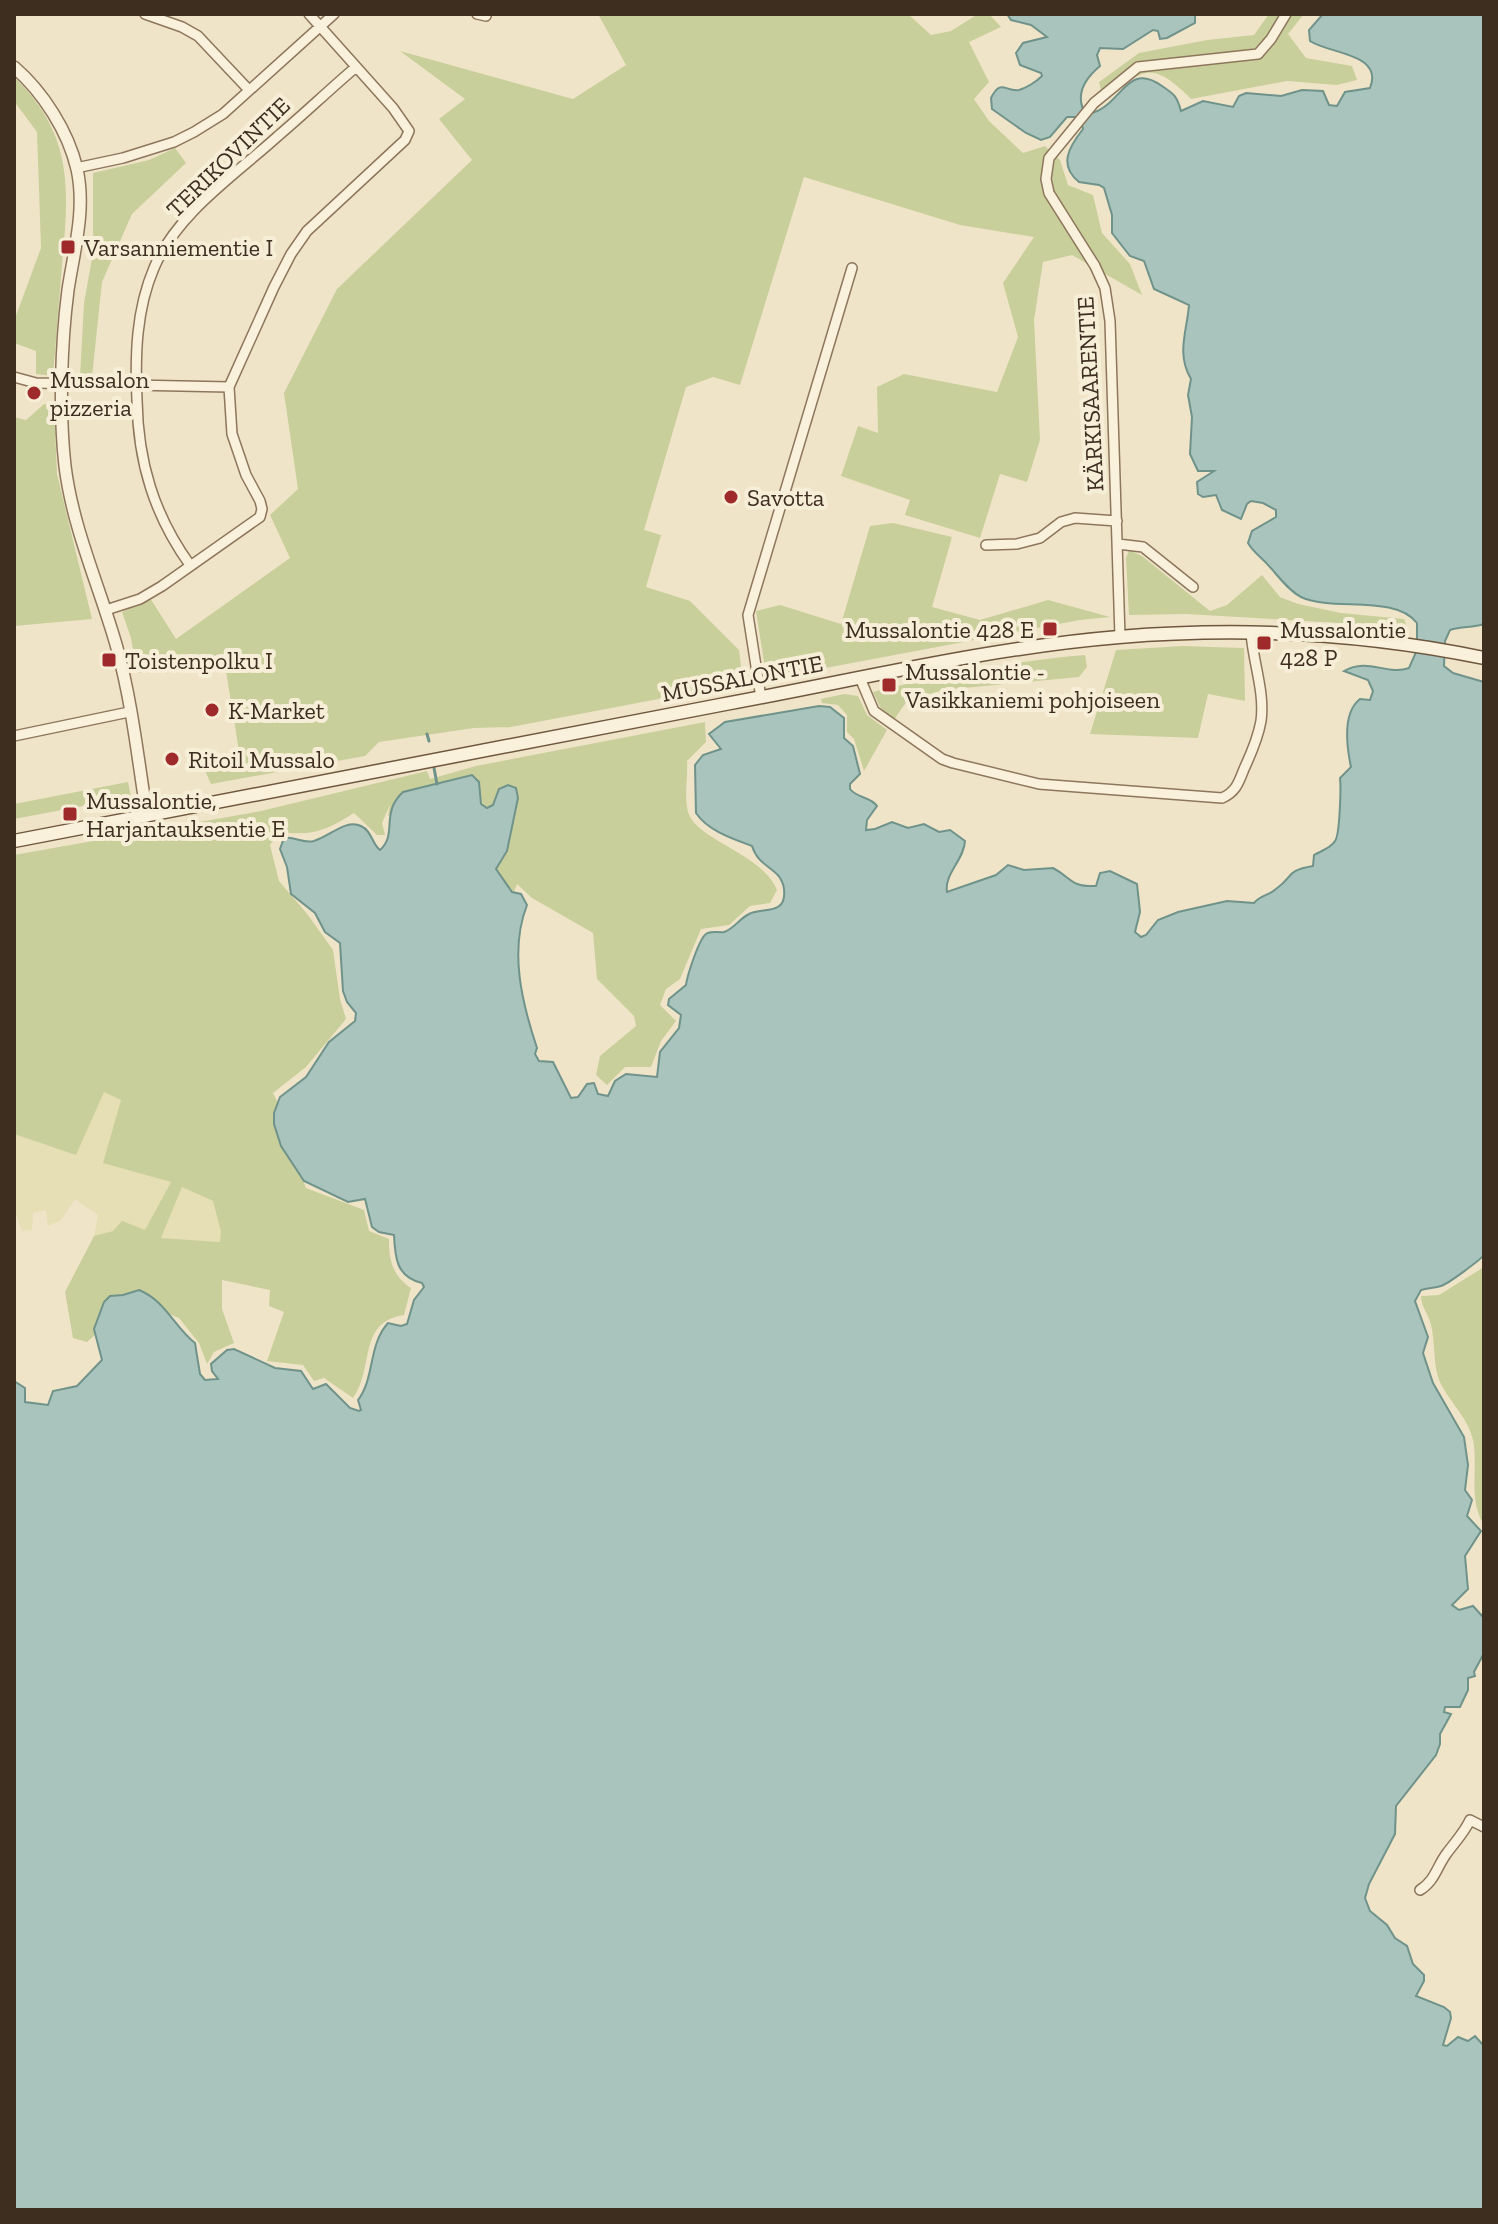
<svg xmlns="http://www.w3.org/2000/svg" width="1498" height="2224" viewBox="0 0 1498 2224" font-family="'Zilla Slab',serif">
<rect width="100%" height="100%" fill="#f0e4c8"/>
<path fill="#e6deb5" d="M104,1092L121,1100L171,1182L145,1231H113L94,1236L98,1215L75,1199L61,1220L48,1226L46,1210L33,1213L32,1230L22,1231L14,1209V1134L76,1154Z
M182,1187L213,1201L221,1232V1242L161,1238Z"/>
<path fill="#c9cf9b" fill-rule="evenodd" d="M598,14H900L909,15L931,35L951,31L978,14H989L1001,27L969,42L989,82L974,99L989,121L1023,153L1045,146L1060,160L1068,185L1093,195L1102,233L1130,264L1142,295L1072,255L1043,262L1034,320L1040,440L1027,482L1000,474L980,538L905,515L910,500L841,476L858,426L878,433L877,387L904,374L997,392L1018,337L1003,283L1034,237L960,225L804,177L740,385L713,377L686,387L644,530L661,535L646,587L690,601L739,650L743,683L511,727L474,728L379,742L365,756L211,784L202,764L240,757L224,659L137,673L131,638L122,612L150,598L176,639L290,558L270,515L298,489L284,393L337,289L472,160L439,119L465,99L400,51L573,99L626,65Z
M1269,14H1304L1288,34L1306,58L1352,66L1357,80L1337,85L1287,81L1191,99C1152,60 1143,68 1104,101L1099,82L1139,53L1207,40L1254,35Z
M14,77C74,135 69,189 62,265C59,302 56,339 53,376L36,374V351L14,343V321L41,248L37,132L14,101Z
M175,148L186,163L132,214L102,282L92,377H80L84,303L93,253V173L149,160Z
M44,404L54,405L57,474L92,619L14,626V417L26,420Z
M893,523L952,537L932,607L980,620L1048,600L1110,617L1080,620L783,676L764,662L756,611L780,605L841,624L870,526Z
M1129,550L1142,556L1210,611L1227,605L1262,575L1280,597L1298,604L1341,613L1404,619L1407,627L1186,614L1129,615L1126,558Z
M1183,646L1244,648L1245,701L1208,694L1198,738L1090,734L1116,650Z
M1085,655L1087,667L1079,677L943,690L907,701L893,721L880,707L873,692C943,675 1013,661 1085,655Z
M844,694L858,696L867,715L887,730L864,771L854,739L847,732V715L838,705L822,703L821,699Z
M705,722L706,742L687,761C688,776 684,798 688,812C697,841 762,853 777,890L770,903L750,906L729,925L701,929L680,979L666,989L660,1005L676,1021L661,1041L651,1067H625L607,1085L596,1075L600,1056L636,1026L634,1016L597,979L593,933L532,898L517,884L512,897L443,792L388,816L390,805L382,823L385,835H377L354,813C325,831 313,836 279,832L270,845L279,881L308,915L333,950L340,999L346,1019L306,1067L273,1093L291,1129L292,1151L306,1188L364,1210L369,1231L389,1239C389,1260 392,1275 411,1288L404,1315C357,1322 375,1368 353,1398L324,1378L314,1381L303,1365L267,1361L284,1312L269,1306L270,1290L222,1280V1309L234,1343L214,1352L207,1364L199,1343L179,1318L154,1308L104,1327L87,1342L73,1338L65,1292L94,1236L113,1231L122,1221L145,1230L171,1182L103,1163L121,1100L104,1092L76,1155L14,1134V855L261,811L427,771L430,779L476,766ZM182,1187L213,1201L221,1232L220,1242L161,1238Z
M128,782L131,797L14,819V804Z
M1484,1267V1525C1469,1502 1477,1473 1474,1446C1472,1423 1453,1406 1442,1386C1432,1368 1436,1345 1431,1325C1429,1315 1421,1307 1421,1296L1439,1295Z"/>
<path fill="#a9c4bc" stroke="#6f938a" stroke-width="2" d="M1007,14H1195V23L1167,38L1160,39L1158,31L1153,30L1123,49L1100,48L1097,55L1100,66C1087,77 1076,92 1083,109L1092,113C1123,104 1126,61 1162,86C1174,94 1177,96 1181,111L1203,101L1233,107L1239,96L1246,93L1281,96L1302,90L1323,91L1329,105L1337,106L1345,92L1370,88C1384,53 1329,54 1310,41L1309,30L1323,14H1484V624C1472,628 1462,626 1450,630L1445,641L1444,666L1453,673L1484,682V1255C1480,1260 1448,1284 1441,1286C1435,1288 1428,1288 1421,1290L1415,1301L1428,1337L1423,1353L1433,1383L1464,1437L1468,1465L1465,1490L1472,1500L1467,1516L1481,1531L1465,1556L1468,1589L1452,1605L1459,1610L1473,1606L1484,1618V1653L1474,1672L1475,1676L1468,1678V1690L1460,1707H1445L1444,1712L1451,1714L1440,1734V1744L1436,1755L1396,1806L1395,1834L1369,1884L1365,1898L1370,1911L1387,1925L1395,1938L1407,1946L1413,1964L1424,1975V1981L1416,1996L1444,2007L1450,2012L1451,2018L1443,2045L1447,2046L1458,2037L1468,2041L1475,2036L1484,2046V2210H14V1381L25,1388V1402L48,1405L53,1391L77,1386L102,1360L94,1329L104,1302L110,1296L123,1295L139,1290C165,1300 175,1328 195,1343L200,1374L205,1380L218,1379L212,1371L211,1364L227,1350L234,1349L275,1368L301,1371L313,1389L326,1384L350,1408L359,1411L361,1410L358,1400C375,1378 368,1345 388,1323L401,1326L407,1324L414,1300L424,1287L422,1283C396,1277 395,1257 394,1235L379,1232L372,1227L365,1199L348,1202L304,1181L281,1146L274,1124V1113L280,1097L306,1077L329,1042L355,1021L356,1013L347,1002L343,991L340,943L325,932L315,913L291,894L287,867L280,849L284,838C295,836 303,844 314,841C330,836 346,819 361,826C372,831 372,844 380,850C398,834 380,813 403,792L472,775L479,782L481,804L487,808L493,805L499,789L508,785L516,788L518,798L507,851L496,869L512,892L521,894L527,905C509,951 522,1003 537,1048L535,1054L539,1061L553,1062L571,1098L578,1097L587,1084L594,1083L598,1094L608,1096L615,1081L626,1074L657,1077L660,1052L679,1028L681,1015L668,1005L669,999L686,985C687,976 699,939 706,934C711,930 718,933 724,932C734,929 740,918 749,914C763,907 787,916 784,889C781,867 759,869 752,846C733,839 708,831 696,813L695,765L703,755L721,749L709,734L725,722L819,706L830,707L844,718V738L853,746L860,774L850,784V789C858,799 870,796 877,806L867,820L866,830L875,829L892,822L908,828L924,824L939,832L950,830L965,841C964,860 944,874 947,892L996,875L1008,865L1024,870L1053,868C1072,878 1070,887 1096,886L1100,873L1110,871L1137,884L1140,912L1135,932L1141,937L1146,935L1158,920L1178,912L1227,901L1254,903C1261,895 1268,896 1276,889C1295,875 1285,871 1313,866L1314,855C1321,851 1331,848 1335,841C1340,835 1341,786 1340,778L1351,767C1347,748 1342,713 1360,699L1370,700L1373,691L1368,680L1344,671C1368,657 1387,676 1409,668L1417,650V623C1394,594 1333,612 1301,597C1288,590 1279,577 1269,566C1262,558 1253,552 1248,543L1252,531L1276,517V510L1263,503L1251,501L1247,504L1241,519L1222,510L1216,495L1203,497L1198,494L1197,482L1214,471H1198L1190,454L1192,417L1188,395L1191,379C1176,354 1187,331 1189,305L1154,289L1144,261L1130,256L1112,233V215L1104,188L1099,185L1079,182C1058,165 1069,147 1083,129L1080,117H1067L1050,137L1041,140L1026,133L992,109L991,98C1001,78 1005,92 1019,90C1026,88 1036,82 1042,76L1041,73L1020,65L1016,53L1023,43L1047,37L1031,25L1011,20Z"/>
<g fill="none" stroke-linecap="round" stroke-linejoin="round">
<path stroke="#6f938a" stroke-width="3" d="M427,734L429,741
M434,768L437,784"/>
<defs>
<path id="minor" d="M145,14L182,27L198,36L248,89
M477,14L486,16
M76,168L123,158L174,142L194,132L223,114L334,14
M14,377L36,383L229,387
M1118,544L1143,547L1193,587
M986,545L1017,544L1040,538L1061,522L1075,518L1117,521
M190,565C154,515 138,462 137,400C135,356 136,310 154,268C177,213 235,175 278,136C304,114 329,90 356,67
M106,610L140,599L162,586L260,517L262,509L260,501L246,475L232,434L229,387L274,287L291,254L307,231L405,140L409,131L393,108L309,14
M1120,637L1110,321L1105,288L1095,266L1049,193L1046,179L1049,158L1094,103L1138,67L1258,54L1271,39L1286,14
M860,678L874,711L942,759L953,763L1039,784L1222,798C1236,792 1239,782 1244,769C1251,754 1258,738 1261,721C1265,692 1253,662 1251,633
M761,698L748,615L852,268
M14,736L129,712
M1420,1890C1435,1881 1437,1866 1447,1853C1455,1842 1464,1833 1470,1820L1484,1827"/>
<path id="tertiary" d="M14,67C43,92 68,131 77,169C86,210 74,250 68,290C61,344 59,413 65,466C73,530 100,587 117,648C132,702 138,760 147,816"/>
<path id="secondary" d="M14,841C249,796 484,749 720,705C852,681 985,648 1119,637C1241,627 1364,633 1484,658"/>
</defs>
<use href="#minor" stroke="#8d765c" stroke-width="12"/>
<use href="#tertiary" stroke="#8d765c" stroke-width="14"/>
<use href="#secondary" stroke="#6f573f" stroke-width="15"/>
<use href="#minor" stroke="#faf1dc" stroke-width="9"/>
<use href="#tertiary" stroke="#faf1dc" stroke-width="11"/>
<use href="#secondary" stroke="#faf1dc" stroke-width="12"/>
</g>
<g fill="#9e2a2b" stroke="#f7eed8" stroke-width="3">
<rect x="60" y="239" width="16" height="16" rx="4"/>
<circle cx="34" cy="393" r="8"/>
<circle cx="731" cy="497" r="8"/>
<rect x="1042" y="621" width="16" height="16" rx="4"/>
<rect x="1256" y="635" width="16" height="16" rx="4"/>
<rect x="101" y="652" width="16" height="16" rx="4"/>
<rect x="881" y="677" width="16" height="16" rx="4"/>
<circle cx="212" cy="710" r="8"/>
<circle cx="172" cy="759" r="8"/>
<rect x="62" y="806" width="16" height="16" rx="4"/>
</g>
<g text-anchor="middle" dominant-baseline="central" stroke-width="8" stroke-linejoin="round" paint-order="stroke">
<g font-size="24" fill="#3d2e20" stroke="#f7eed8">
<text transform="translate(228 157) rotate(-44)">TERIKOVINTIE</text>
<text transform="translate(1090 394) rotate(-93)">KÄRKISAARENTIE</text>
<text transform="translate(742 678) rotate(-11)">MUSSALONTIE</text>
</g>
<g font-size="24" fill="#3d2e20" stroke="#f7eed8" text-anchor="start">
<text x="84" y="247">Varsanniementie I</text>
<text x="50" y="379">Mussalon<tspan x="50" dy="28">pizzeria</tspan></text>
<text x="747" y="497">Savotta</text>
<text x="1034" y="629" text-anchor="end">Mussalontie 428 E</text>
<text x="1280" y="629">Mussalontie<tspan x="1280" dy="28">428 P</tspan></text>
<text x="125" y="660">Toistenpolku I</text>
<text x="905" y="671">Mussalontie -<tspan x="905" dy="28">Vasikkaniemi pohjoiseen</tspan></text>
<text x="228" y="710">K-Market</text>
<text x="188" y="759">Ritoil Mussalo</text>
<text x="86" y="800">Mussalontie,<tspan x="86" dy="28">Harjantauksentie E</tspan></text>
</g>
</g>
<rect width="1498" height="2224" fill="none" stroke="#3d2e20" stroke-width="32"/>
</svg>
